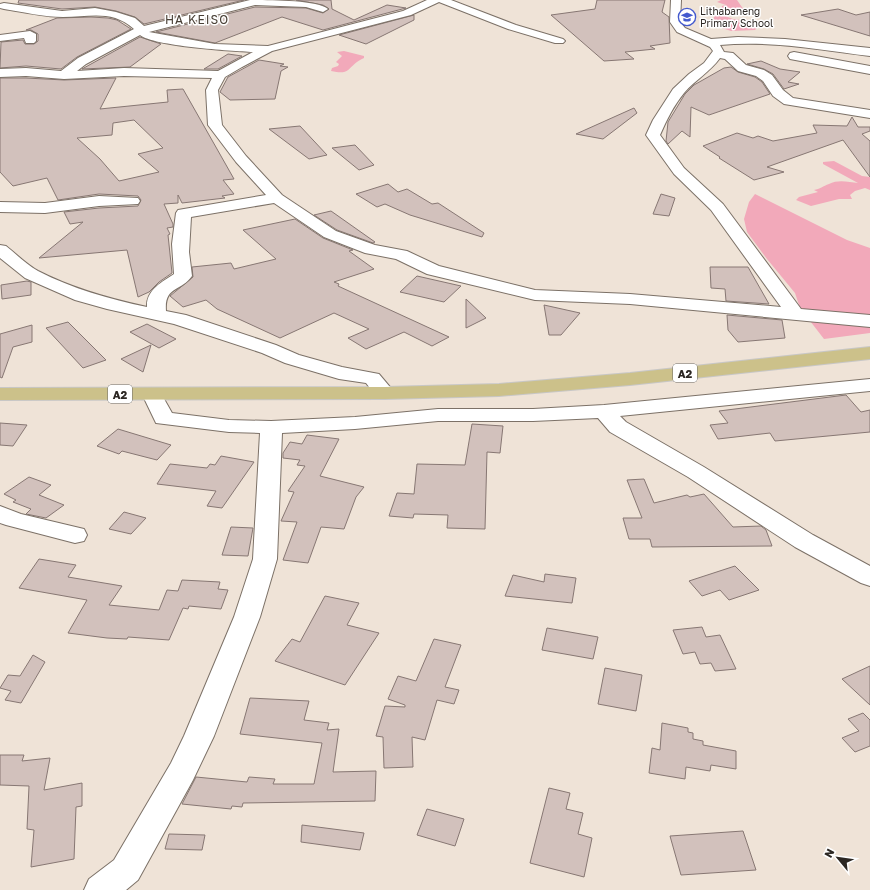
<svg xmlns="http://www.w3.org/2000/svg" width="870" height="890" viewBox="0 0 870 890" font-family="'Golos Text',sans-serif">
<rect width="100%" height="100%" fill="#efe3d7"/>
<path fill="#f2a9ba" d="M721,0H737L744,10L741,14L725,16L733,19L751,21L750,24L757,28L755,30L731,31L722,28L720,24L713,21L715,14L721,11L722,6L726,5L717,2Z
M344,51L364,56V58C346,66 353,76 331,71L332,68L338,66L339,64L336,62L342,56L337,52Z
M834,161L862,176L870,177V190L865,188L855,191L850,195L852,199H839L811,206L796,200L799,197L818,192L814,190C820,189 823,186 829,184C838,179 849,182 858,183L823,164V162Z
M755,194L847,240L870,248V333L824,339L800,308L795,293L767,259L747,232L744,219L749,202Z"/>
<path fill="#d2c1bc" stroke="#877773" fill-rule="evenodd" d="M19,0H244L144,24L135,17L116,11L95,7L62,9L18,3Z
M296,0H331L332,9L354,20L387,5L406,8L323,30L282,17L215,43L156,32L255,7L306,8L323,13L329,9L323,5Z
M597,0H665L662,12L669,17L670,43L650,46L655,49L625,52L634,59L604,61L551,15L595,9Z
M838,9L856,15L870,12V36L801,15Z
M414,15V20L366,44L339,35Z
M91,17L108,18L117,20L131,29L77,57L61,69L26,66L0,68L1,42L23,40L25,44H34L38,41V34L31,30H26L57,18Z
M140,37L161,44L130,67L82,69Z
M228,54L242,56L218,69H204Z
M259,60L284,64L280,66L288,67L281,71L275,99L230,100L220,92L228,77Z
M761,61L780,69L800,72L788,82L799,84L784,89L773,74L764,69L747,64Z
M731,67L738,72L755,77L762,82L770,94L709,115L691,107L690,137L682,131L668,144L666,141L668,122L685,94L694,85L724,68Z
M0,78H26L64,80L116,78L100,109L168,102L167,90L183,89L234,179L223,180L234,194L222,196L225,198L182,203L178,195V203L164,204L173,224V227L167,228L170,234L168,235L172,273L159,282L149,292L138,297L127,250L39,258L83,222L70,224L64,212L99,208L138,206L141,200L138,196L99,194L58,200L47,178L13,186L0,172ZM134,120L163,148L138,154L159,172L119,181L100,159L77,138L112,135L113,123Z
M634,108L637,113L603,139L576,134Z
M852,117L858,127H870V131L862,134L870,141V177L843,140L767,167L784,172L754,180L719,158L720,157L703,146L737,133L753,138L758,136L773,141L817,133L813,125L847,126Z
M300,126L327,155L309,159L269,129Z
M355,145L374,165L359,170L332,148Z
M388,184L398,192L407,189L432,204L438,203L484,233L482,237L410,215L385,204L377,207L356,194Z
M661,194L675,198L669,216L653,214Z
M331,211L375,242L373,243L337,230L314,215Z
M295,219L323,238L353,250L349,251L374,269L334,282L339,284L338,286L449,337L432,346L404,332L366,349L348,338L369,329L334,313L280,338L217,309L206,300L183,307L170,296L193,277L192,267L231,263L234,269L276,259L243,230Z
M710,267H748L769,304L726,301L725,289L711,288Z
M417,276L461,286L444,302L400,292Z
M27,281L31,282V295L2,299L1,285Z
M466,299L486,318L466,328Z
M544,305L580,313L561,335H549Z
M727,315L782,320L785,338L738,342L728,330Z
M68,322L106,360L83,368L46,328Z
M147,324L176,339L159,348L130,332Z
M32,325V342L13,347L2,378L0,377V334Z
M151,345L143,372L121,359Z
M846,395L861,412L870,410V432L775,441L770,433L718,439L710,425L728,423L719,411Z
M0,423L27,425L13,446L0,445Z
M472,424L503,426L500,453L487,452L485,529L447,528L448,515L414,514L413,518L389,516L397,493L414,494L417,464L465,465Z
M118,429L171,445L157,460L122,451L119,454L97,446Z
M307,435L339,439L320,476L364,487L356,497L344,529L321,527L308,563L283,560L297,522L281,521L294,492L288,491L305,466L297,465L300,460L283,458V453L290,442L302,444Z
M221,456L254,462L222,508L207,506L216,491L157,484L170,464L207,468L210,464L215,465Z
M29,477L51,485L39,495L64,505L46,518L26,514L31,509L13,502L16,500L4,494Z
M644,479L654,503L687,495L690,497L704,494L733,527L761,526L766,530L772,546L652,547L650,539H629L623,518H642L627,480Z
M124,512L146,518L131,534L109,529Z
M231,527L253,528L248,556L222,555Z
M39,559L76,565L68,577L122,586L109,605L159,610L167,590L178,591L182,580L220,582L218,589L228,590L221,609L189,606L188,609L183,608L169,640L128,637L127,639L107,638L68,633L87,600L19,588Z
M735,566L759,590L729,600L720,590L702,596L689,581Z
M545,574L576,578L572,603L505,596L513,575L544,582Z
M325,596L359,603L347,625L379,633L345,685L275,661L292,639L300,642Z
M702,627L706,637L720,635L736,669L715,671L711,663L700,664L695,652L683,654L673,630Z
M547,628L598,637L593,659L542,650Z
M434,639L461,645L445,687L459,690L454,704L437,700L425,740L412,737L413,767L384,768L383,737L376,736L385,706L405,707V705L388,699L398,676L416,681Z
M33,655L45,662L21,703L5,700L11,691L0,688L8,675L20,676Z
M870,666V705L842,679Z
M605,668L642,675L636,711L598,704Z
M250,698L309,701L304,720L329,723L327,730L339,729L333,772L376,771L375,801L243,803L242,807L232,806L231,809L182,804L196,777L247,782L249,777L275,779L273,784H314L322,743L240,734Z
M863,713L870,720V746L855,752L842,738L859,731L848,719Z
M662,723L688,728V732L693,733V739L703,741V745L736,751V769L711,765L710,771L686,767L685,779L649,773L652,748L660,750Z
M0,755H24L22,761L50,758L44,790L82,783V806L76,807L74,859L31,867L34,830L27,829L29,786L0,785Z
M549,788L570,793L566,809L583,813L578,834L592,838L584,877L530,863Z
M427,809L464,819L455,846L417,835Z
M302,825L364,833L360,850L301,842Z
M743,831L756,870L681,875L670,836Z
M169,834L205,835L202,850L165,849Z"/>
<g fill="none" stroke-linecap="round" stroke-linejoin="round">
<defs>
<path id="street" d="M250,0C267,0 318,0 328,9L323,12L306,7L255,5L149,32L215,44L268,46L403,11L427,0H451L516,25L563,39L565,41L563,43H555L508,29L439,2L411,15L272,51L242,67L225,77L218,90L222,125L246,156L282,195L336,231L375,245L407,251L439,266L535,290L630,294L781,307L711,210L674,174L646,135L653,120L673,89L689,74L704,63L713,51L710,47L677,32L670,22L671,0H681L680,22L685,28L711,39L738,37L785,39L870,48V56C821,50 770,40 720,45L724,52L733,53L746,65L764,70L772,75L783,90L793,98L870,110V118L784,104L773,96L763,81L756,76L738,71L725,59L720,58C710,72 695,80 684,93C674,105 666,121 660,135L684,168L723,204L801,309L870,315V327L630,304L535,300L427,274L396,259L365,253L324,237L274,203L191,217L189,252L192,276C181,292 164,286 166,311L186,315L276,345L299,355L342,367L379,374L395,393L392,397C378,401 374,393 366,383L339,379L285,363L262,353L174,324L107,309L75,300L25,278L0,258V245L6,246C16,254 27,265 38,271C73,289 109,299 147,307C146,290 162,282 174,274L172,244L176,213L178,210L266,195L236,162L208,125L206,90L212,78L124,76L64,79L26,76L0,77V69L26,68L61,71L78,58L134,29C112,9 89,17 63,17C44,17 23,12 4,9L0,8V4L4,3L62,11L95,8L116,12L135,18L144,26ZM140,35C153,46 232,51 253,52L218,71L124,68L77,71L86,64Z
M30,31L36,34V41L34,43H26L24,38L0,41V35Z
M794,52L870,66V74L790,59L788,56L790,53Z
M99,196L138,198L140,201L138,204L99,206L45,213L0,212V202L45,203Z
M870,379V391L620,416L626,422L704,467L813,535L870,566V586L861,583L795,547L688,477L610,432L598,418L533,421H438L355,429L282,433L277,559L260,617L214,736L193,780L138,880L126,890H84L89,879L114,860L171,763L184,736L234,617L253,559L260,433L229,432L156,423L142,394L145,390L152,388L159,390L172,413L229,420L271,421L355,417L438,409H533L604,405Z
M0,506L21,514L84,529L87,535L84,541L75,543L6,525L0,523Z"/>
<path id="primary" d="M870,347V359L630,385L499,396L385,399L0,400V388L385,387L499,384L630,373Z"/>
</defs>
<use href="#street" stroke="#7c7167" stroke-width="2"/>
<use href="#primary" stroke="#c8c7c6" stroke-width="2"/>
<use href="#street" fill="#fff" fill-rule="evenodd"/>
<use href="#primary" fill="#ccc18a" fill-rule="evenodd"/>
</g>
<defs>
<symbol id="school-ring" viewBox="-11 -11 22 22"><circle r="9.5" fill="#fff" stroke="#445ace" stroke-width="1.5"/><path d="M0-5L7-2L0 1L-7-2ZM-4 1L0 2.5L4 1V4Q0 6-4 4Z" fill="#445ace"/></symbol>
</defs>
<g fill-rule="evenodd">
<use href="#school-ring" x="677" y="7" width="20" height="20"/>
</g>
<g text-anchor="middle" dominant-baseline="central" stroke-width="3" stroke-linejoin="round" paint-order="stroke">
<g font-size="10" fill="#2c2723" stroke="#fff" text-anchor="start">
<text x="700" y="11">Lithabaneng<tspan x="700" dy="12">Primary School</tspan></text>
</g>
<g fill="#fff" stroke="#6b6865" stroke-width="1">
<rect x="673" y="364" width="24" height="18" rx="3"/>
<rect x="108" y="385" width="24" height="18" rx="3"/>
</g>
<g font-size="11" font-weight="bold" fill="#2c2723">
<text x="685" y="373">A2</text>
<text x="120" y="394">A2</text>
</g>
<g font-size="12" letter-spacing="1" fill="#494036" stroke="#fff">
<text x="197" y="19">HA KEISO</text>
</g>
</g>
<g transform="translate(838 858) rotate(299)" stroke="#ffffff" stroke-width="3" paint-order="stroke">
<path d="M0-3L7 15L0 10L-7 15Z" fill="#2c2723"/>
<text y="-6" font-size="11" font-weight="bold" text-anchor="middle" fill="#2c2723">N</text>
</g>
</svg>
